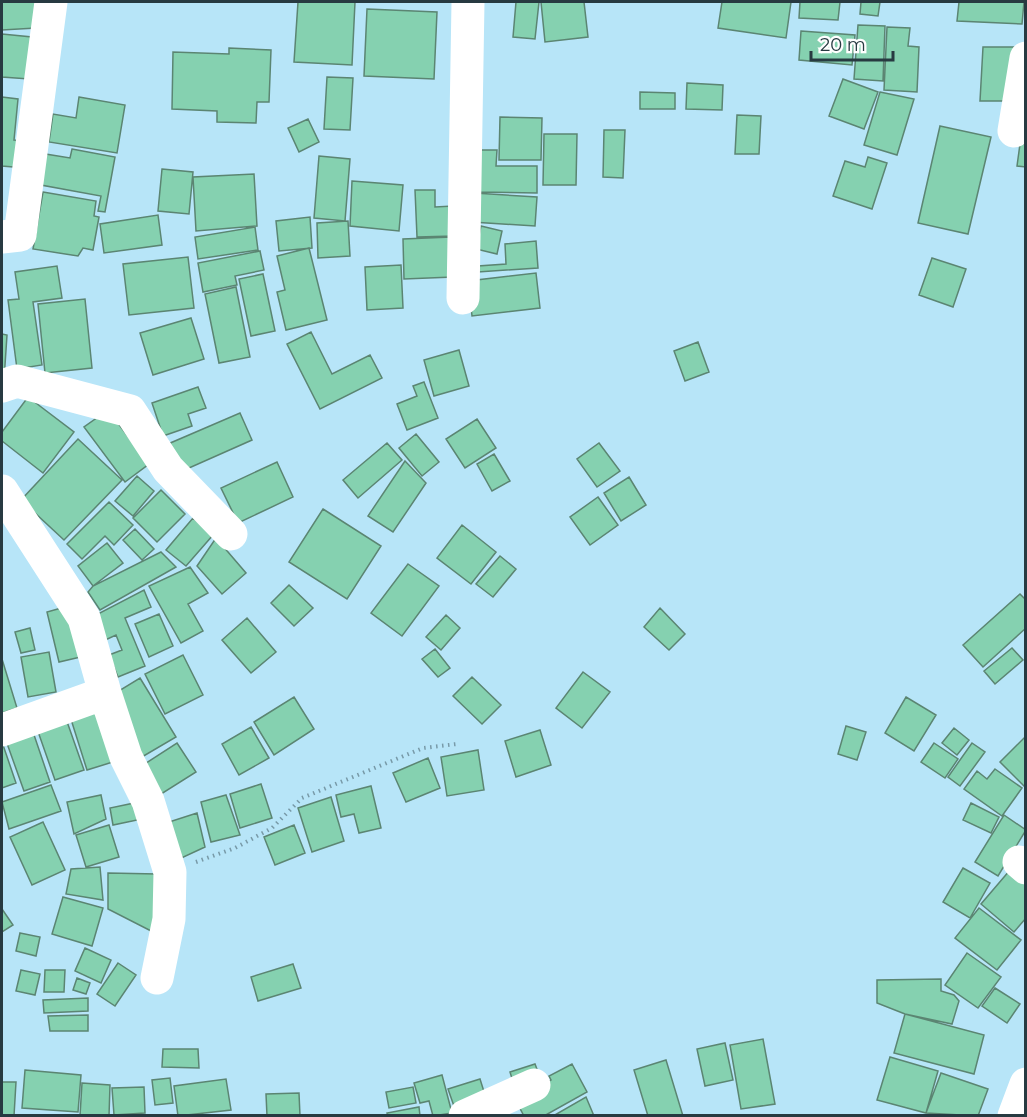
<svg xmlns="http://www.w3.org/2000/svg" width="1027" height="1117" viewBox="0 0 1027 1117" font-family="Montserrat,sans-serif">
<rect width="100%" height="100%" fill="#b7e5f8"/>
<path fill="#85d1b0" stroke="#5b8572" stroke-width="1.5" d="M2,2H43L36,28L2,30Z
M298,2H355L352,65L294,62Z
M516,2H539L535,39L513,37Z
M541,2H584L588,37L545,42Z
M722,2H791L786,38L718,28Z
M800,2H840L838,20L799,18Z
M861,2H880L878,16L860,14Z
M959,2H1024L1022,24L957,21Z
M367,9L437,12L434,79L364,76Z
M858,25L885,26L883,81L854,79Z
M887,27L910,28L908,46L919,47L917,92L884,90Z
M801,31L855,35L852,65L799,60Z
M2,34L32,37L29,79L2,77Z
M983,47H1014L1013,101H980Z
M229,48L271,50L269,102H257L256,123L217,122V111L172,109L173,52L229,54Z
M327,77L353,78L350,130L324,129Z
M843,79L878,92L864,129L829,116Z
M687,83L723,85L722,110L686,109Z
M640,92L675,93V109H640Z
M880,92L914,99L897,155L864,145Z
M2,97L18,99L14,140L27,141L25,168L2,166Z
M79,97L125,105L117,153L49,142L53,114L76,118Z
M737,115L761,116L759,154H735Z
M500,117L542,118L541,160H499Z
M308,119L319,142L299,152L288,128Z
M940,126L991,137L968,234L918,223Z
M604,130H625L623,178L603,177Z
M544,134H577L576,185H543Z
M1020,144H1026V167L1017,166Z
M72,149L115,157L105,212L98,211L101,196L41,185L39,153L70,158Z
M478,150H497L496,166H537V193L477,192Z
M319,156L350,159L345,221L314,218Z
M868,157L887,163L872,209L833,196L845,161L865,167Z
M162,169L193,172L189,214L158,211Z
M254,174L257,226L196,231L193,177Z
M352,181L403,185L399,231L350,226Z
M415,190H435V207L453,206L454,236L417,237Z
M43,192L96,201L94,216L99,217L93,250L83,248L78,256L33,249Z
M474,193L537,197L535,226L472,222Z
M158,215L162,245L104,253L100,224Z
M310,217L312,248L279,251L276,221Z
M348,221L350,256L318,258L317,223Z
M481,226L502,231L497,254L476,249Z
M255,227L258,250L198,259L195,237Z
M452,237L453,277L404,279L403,239Z
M536,241L538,268L478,272V266L506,264L505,244Z
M309,248L327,320L286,330L277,292L285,290L277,256Z
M260,251L264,270L235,276L237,285L203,292L198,263Z
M188,257L194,308L129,315L123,264Z
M932,258L966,269L953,307L919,295Z
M401,265L403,308L367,310L365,267Z
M57,266L62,298L33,302L42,365L17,369L8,300L19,299L15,272Z
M536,273L540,308L472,316L468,281Z
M263,274L275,331L251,336L239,279Z
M236,287L250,357L219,363L205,294Z
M85,299L92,368L45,373L38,304Z
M191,318L204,359L153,375L140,333Z
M311,332L332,374L370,355L382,378L320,409L287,344Z
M2,334L7,335L4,380H2Z
M698,342L709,372L685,381L674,351Z
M459,350L469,386L434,396L424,360Z
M424,382L438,418L407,430L397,404L417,396L413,386Z
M198,387L206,408L188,414L192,426L163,436L152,403Z
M28,397L74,432L43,473L2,441V432Z
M108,410L149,464L125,482L84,427Z
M240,413L252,440L180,472L168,444Z
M477,419L496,448L465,468L446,439Z
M416,434L439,462L422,476L399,448Z
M78,439L122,480L64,540L21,500Z
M387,443L402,460L358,498L343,480Z
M599,443L620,471L597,487L577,459Z
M494,454L510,481L492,491L477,464Z
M405,461L426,483L393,532L368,516Z
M277,462L293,497L238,523L221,488Z
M137,476L154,491L133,516L115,501Z
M629,477L646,505L621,521L604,493Z
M161,490L185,514L157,542L133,518Z
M598,497L618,525L590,545L570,517Z
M109,502L133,525L114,545L105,536L82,559L67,544Z
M323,509L381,546L347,599L289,562Z
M193,518L213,535L186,566L166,550Z
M462,525L496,552L471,584L437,558Z
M135,529L154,549L142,560L123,540Z
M216,538L246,573L222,594L197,566Z
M107,543L123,563L93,586L78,566Z
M161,552L176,567L100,610L88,592L93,586Z
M500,556L516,569L493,597L476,584Z
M408,564L439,586L402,636L371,613Z
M190,567L208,593L188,604L203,631L181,643L149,586Z
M289,585L313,608L294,626L271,603Z
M144,590L151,607L125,618L145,666L118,677L109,655L122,650L116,635L101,642L92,617Z
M1020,594L1026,600V628L983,667L963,645Z
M72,605L85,656L59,662L47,612Z
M660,608L685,634L669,650L644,627Z
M159,614L173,646L149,657L135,624Z
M446,615L460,628L441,650L426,637Z
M247,618L276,652L251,673L222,640Z
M30,628L35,650L21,653L15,632Z
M1012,648L1023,660L995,684L984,671Z
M435,649L450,668L438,677L422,659Z
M49,652L56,692L28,697L21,657Z
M183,655L203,695L165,714L145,674Z
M2,659L17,708L2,713Z
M583,672L610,692L582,728L556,708Z
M472,677L501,705L482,724L453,696Z
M140,678L176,737L135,761L117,692Z
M294,697L314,729L274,755L254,722Z
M906,697L936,715L914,751L885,733Z
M98,704L116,761L87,770L69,713Z
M64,713L84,770L55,780L35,723Z
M31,726L50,782L24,791L4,735Z
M846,726L866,732L857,760L838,754Z
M251,727L269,758L239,775L222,744Z
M954,728L969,740L957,755L942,743Z
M540,730L551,765L516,777L505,741Z
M1026,736V788L1000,762Z
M2,742L16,783L2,788Z
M177,743L196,772L158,796L140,767Z
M934,743L958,759L945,778L921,762Z
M972,743L985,752L960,786L948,777Z
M478,750L484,790L447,796L441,757Z
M428,758L440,788L406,802L393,773Z
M995,769L1022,788L1002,816L964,789L977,771L987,779Z
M261,784L272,818L240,828L230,794Z
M51,785L61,811L9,829L2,802Z
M371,786L381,828L359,833L354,814L341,817L336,795Z
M101,795L106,819L74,834L67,802Z
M226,795L240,835L211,842L201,802Z
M331,797L344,841L312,852L298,808Z
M139,802L142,819L113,825L110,808Z
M971,803L999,817L991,833L963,820Z
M197,813L205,847L175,861L169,822Z
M1004,815L1026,830L998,876L975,862Z
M43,822L65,870L32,885L10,837Z
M109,825L119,857L86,867L76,835Z
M294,825L305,853L275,865L264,837Z
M100,867L103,900L66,894L71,869Z
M963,868L990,883L970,918L943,902Z
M1010,870L1026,883V918L1014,932L981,904Z
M108,873L157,874L155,933L108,909Z
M63,897L103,908L92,946L52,934Z
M979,908L1021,940L997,970L955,938Z
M2,909L13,925L2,932Z
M20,933L40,937L36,956L16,951Z
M85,948L111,960L101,983L75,971Z
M967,953L1001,977L978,1008L945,985Z
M118,963L136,975L115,1006L97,994Z
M293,964L301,988L258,1001L251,977Z
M21,970L40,974L35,995L16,991Z
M45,970H65L64,992H44Z
M77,978L90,983L86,994L73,990Z
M941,979V991L954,995L959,1001L952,1024L905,1014L877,1003V980Z
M995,988L1020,1004L1007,1023L982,1006Z
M88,998V1011L44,1013L43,1000Z
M905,1014L984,1035L974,1074L894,1053Z
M88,1015V1031H50L48,1016Z
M763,1039L775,1104L741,1109L730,1045Z
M725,1043L733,1080L705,1086L697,1049Z
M163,1049H198L199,1068L162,1067Z
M890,1057L938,1071L926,1113L877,1100Z
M666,1060L683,1116H648L634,1070Z
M535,1064L540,1077L514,1085L510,1072Z
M572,1064L587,1092L544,1116H524L515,1099L551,1080L549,1076Z
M25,1070L81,1075L78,1112L22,1108Z
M941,1073L988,1089L978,1116L926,1113Z
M442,1075L452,1113L433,1116L429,1101L420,1103L414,1083Z
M170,1078L173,1103L155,1105L152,1080Z
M226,1079L231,1110L178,1116L174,1086Z
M480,1079L486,1098L455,1109L448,1089Z
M2,1082H16L14,1116H2Z
M82,1083L110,1085L109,1116H80Z
M144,1087L145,1113L114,1115L112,1088Z
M413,1087L416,1103L389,1108L386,1092Z
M299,1093L300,1116H267L266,1094Z
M586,1097L594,1116H553Z
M419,1107L420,1116H388L387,1113Z"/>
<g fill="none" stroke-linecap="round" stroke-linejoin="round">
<path stroke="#789aa8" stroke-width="4" stroke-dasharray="1.5 4.5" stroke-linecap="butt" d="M196,862L235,848L272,828L302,798L423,748L457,744"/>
<path stroke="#fff" stroke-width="33" d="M1014,131L1026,58
M2,237L20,235L51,2
M463,298L468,2
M2,386L17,381L130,411L168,469L231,534
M2,491L84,618L105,693L2,730
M105,693L126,757L148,801L170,872L169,919L157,978
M1019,862L1026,868
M465,1116L534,1085
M1014,1116L1026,1084"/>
</g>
<rect width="1027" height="1117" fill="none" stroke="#273a41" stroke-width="6"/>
<path d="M811 51v9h82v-9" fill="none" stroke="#273a41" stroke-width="3"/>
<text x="820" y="51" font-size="18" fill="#273a41" stroke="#fefefe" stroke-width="4.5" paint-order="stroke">20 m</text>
</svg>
